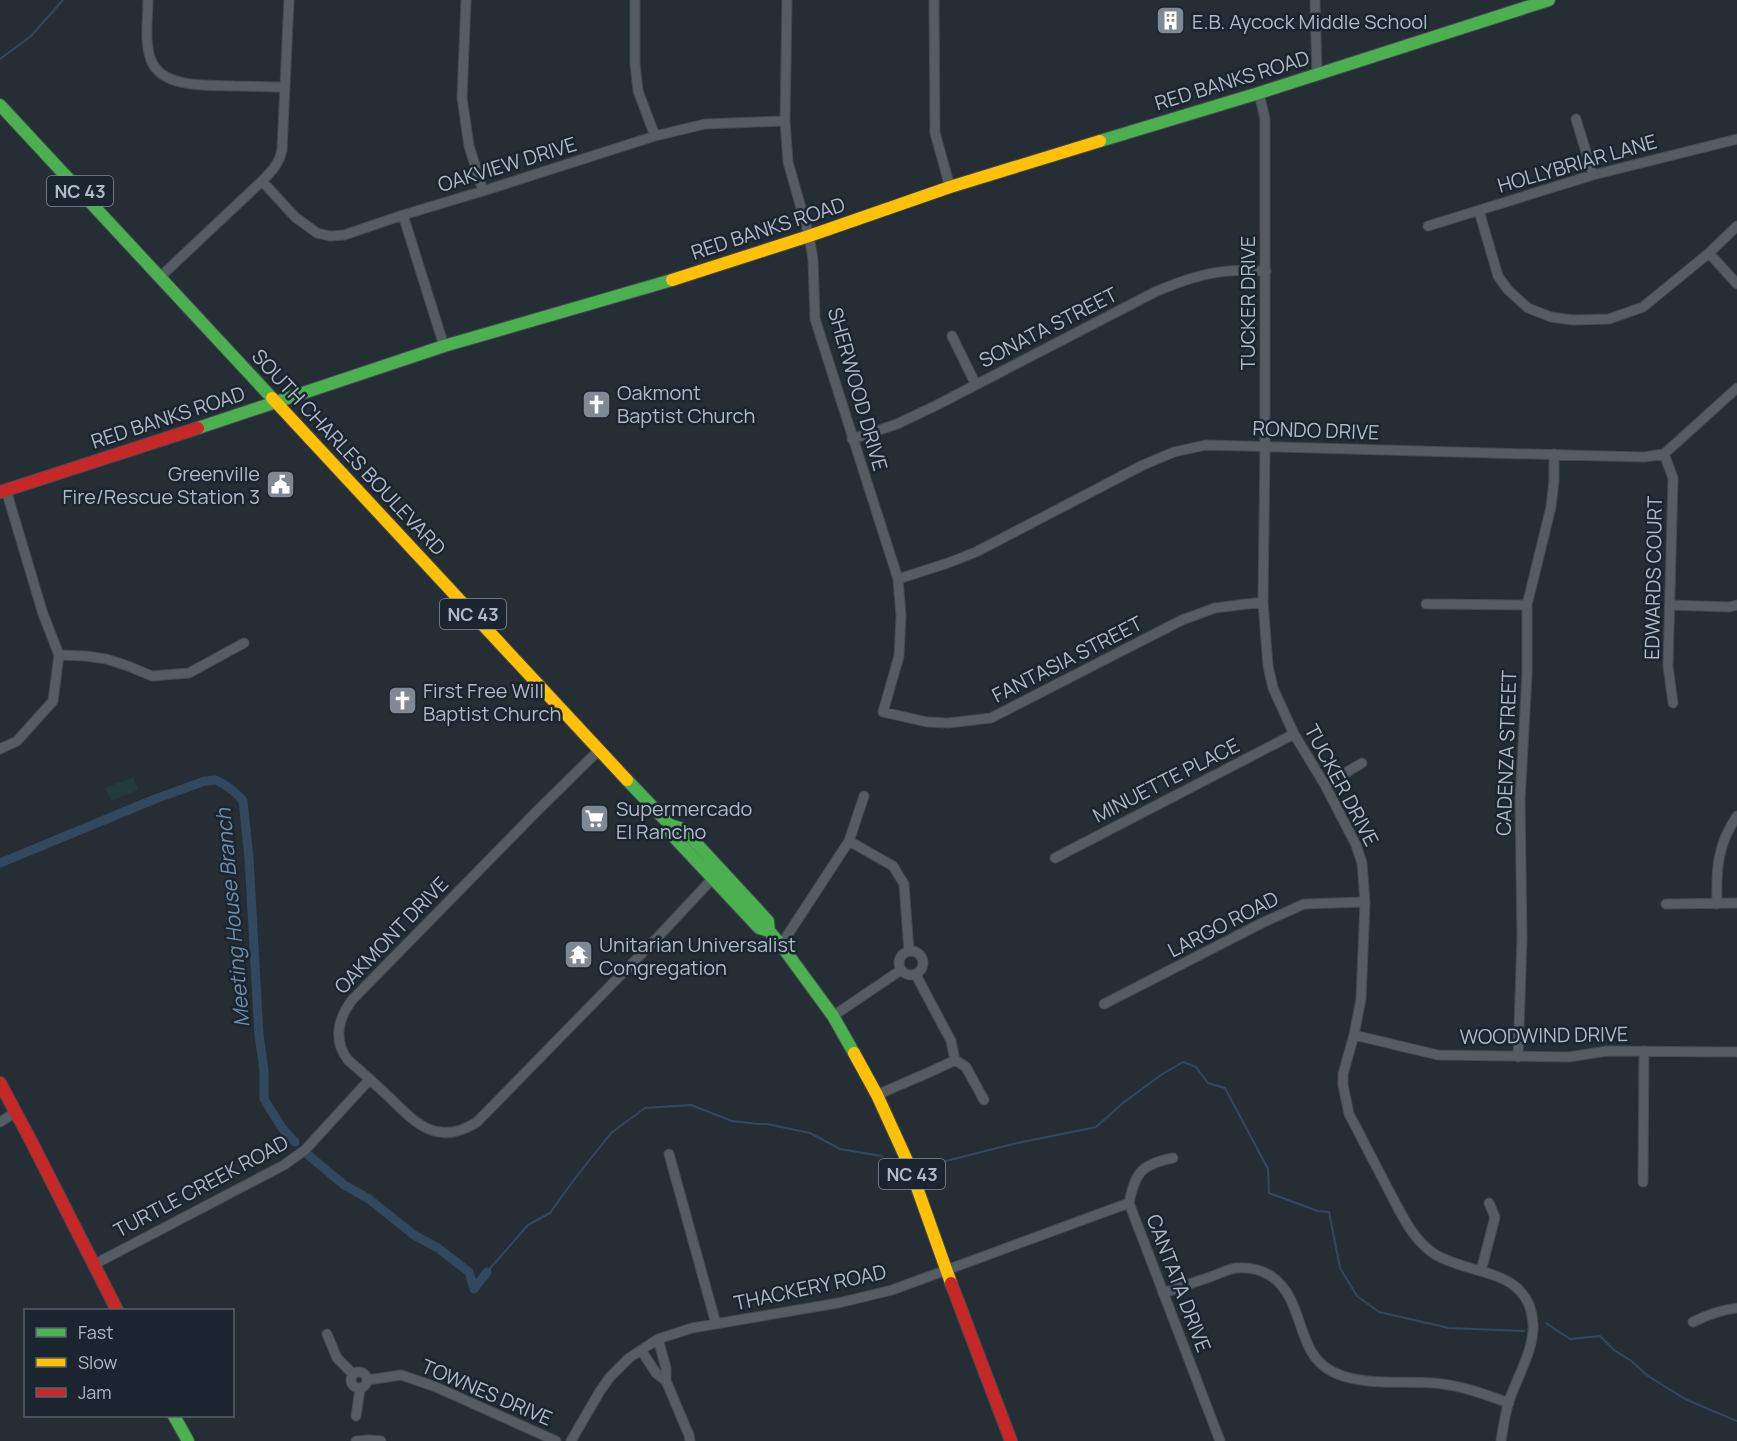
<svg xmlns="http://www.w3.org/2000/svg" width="1737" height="1441" viewBox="0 0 1737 1441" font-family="Manrope,sans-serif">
<rect width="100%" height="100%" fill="#262e35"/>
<path fill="#23393b" d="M133,777L138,790L111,801L105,788Z"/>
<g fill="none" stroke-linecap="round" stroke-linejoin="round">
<path stroke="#32485f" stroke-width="2" d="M0,59L30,37L63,0
M934,1164L1013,1144L1096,1127L1123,1103L1161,1075L1183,1062L1196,1067L1208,1083L1225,1088L1268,1169L1269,1193L1318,1211L1329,1212L1340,1268L1357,1296L1379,1312L1449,1328L1524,1331
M487,1272L528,1225L550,1213L573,1181L611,1133L645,1108L691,1105L732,1121L758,1124H767L810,1133L840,1149L882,1156
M1546,1323L1570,1339L1600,1336L1614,1350L1630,1360L1648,1376L1685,1399L1737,1421"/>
<path stroke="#32485f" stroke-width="9" d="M0,863L155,799L205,781C208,781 213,780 215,780C223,782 239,795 243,801L249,858L259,1035L264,1070V1099L282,1128L295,1142
M307,1154L344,1185L369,1199L414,1235L438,1248L469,1272L474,1289L487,1272"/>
<defs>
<path id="street" d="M148,0C148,19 144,41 151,60C162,89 209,85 234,86C251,86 268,87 285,87
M466,0L462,98L469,146L483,191
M635,0V64L638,91L655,136
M787,0L785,121L788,162L809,236L813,259L815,319L898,579L901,616L899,656L883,712L927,722L948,723L991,718L1182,620L1215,608L1263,602
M934,0L935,133L950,187
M1315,0L1317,74
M1259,93L1265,119V447L1263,602L1268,666L1273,688L1294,734L1325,785L1356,845L1362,863L1365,902L1361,999L1354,1035L1343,1074V1085L1349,1114L1357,1129C1367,1149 1378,1169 1388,1189C1401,1213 1412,1240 1436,1255C1472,1276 1529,1268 1533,1323C1535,1348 1517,1377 1509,1401C1505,1414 1503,1428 1501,1441
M1576,119L1593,175
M262,181L295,217L317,233L330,236L344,235L403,215L483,191L655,136L705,124L785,121
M1479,211L1498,276L1508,290L1528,308L1551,317L1573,320L1609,319L1643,307L1709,253L1737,226
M403,215L444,346
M1428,226L1593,175L1737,139
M1709,253L1737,284
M160,277L262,181C272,171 279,164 282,150L289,0
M952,336L976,385
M852,439L897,424L937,405L1155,292C1178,282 1203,273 1228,271C1240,270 1253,271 1266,271
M1664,454L1673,478L1668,666L1673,703
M898,579L948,563L976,552L1143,465L1174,452L1206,445L1602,456L1644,457L1664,454L1737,388
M1426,604L1527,605
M1670,605L1729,607L1737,605
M59,655L86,656L106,659L128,666L152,676L189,673L244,643
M0,749L17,741L53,701L59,655L43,614L6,490
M599,750L536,812L352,1000C338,1019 333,1040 348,1060C362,1072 375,1084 389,1097C416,1124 438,1147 477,1122L657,938L713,878
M1325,785L1362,763
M849,841L893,866L904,884L909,951
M1055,858L1294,734
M1666,904L1737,903
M1717,904C1716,870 1717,845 1737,816
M781,945L849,841L864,796
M899 963a12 12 0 1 1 24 0a12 12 0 1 1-24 0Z
M916,975L951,1041L955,1060
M1104,1004L1262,923L1304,904L1365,902
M833,1016L901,970
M1354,1035L1438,1055L1569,1057L1607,1051L1737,1052
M1518,1057L1522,938L1520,800L1527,675V605L1551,507L1554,481V454
M955,1060L966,1067L984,1100
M877,1095C903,1083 930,1073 955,1060
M0,1122L16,1112
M669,1154L716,1324
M1173,1158C1142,1164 1135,1172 1129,1203L1220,1441
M1643,1182L1644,1051
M93,1265L284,1165L305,1150L370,1079
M1481,1271L1495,1217L1489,1203
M1163,1293C1179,1288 1194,1282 1210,1277C1219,1274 1228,1269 1236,1268C1249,1267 1260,1269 1271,1276C1297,1294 1297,1326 1311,1351C1318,1363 1330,1372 1343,1376C1370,1385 1405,1381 1434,1383C1460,1385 1484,1394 1509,1403
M1693,1322C1707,1315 1721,1310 1737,1308
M327,1334L337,1358L353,1374
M658,1339L666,1368V1381L689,1435L690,1441
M641,1350L656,1373L666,1381
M351 1380a8 8 0 1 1 16 0a8 8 0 1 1-16 0Z
M368,1380L401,1375L436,1387L556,1441
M356,1416L360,1389
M356,1441L369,1440L381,1441
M571,1441L600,1391L610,1377L629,1358L658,1339L692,1328L838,1303L892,1290L1129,1203"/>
<path id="fast" d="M0,105L272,398
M1100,141L1259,93L1549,0
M198,428L444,346L672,280
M627,780L670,825L683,829L768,921L769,931
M670,825L671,834L759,928L769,931L781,945L833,1016L854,1053
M174,1416L188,1441"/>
<path id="slow" d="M672,280L809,236L950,187L1100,141
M272,398L627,780
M854,1053L877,1095L909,1165L951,1283"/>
<path id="jam" d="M0,492L198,428
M0,1083L30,1139L117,1310
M951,1283L1011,1441"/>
</defs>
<use href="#street" stroke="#444a50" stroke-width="11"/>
<use href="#fast" stroke="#444a50" stroke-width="14"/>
<use href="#slow" stroke="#444a50" stroke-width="14"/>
<use href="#jam" stroke="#444a50" stroke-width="14"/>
<use href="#street" stroke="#565c63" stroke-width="9"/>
<use href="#fast" stroke="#4caf50" stroke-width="12"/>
<use href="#slow" stroke="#ffc107" stroke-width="12"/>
<use href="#jam" stroke="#c62828" stroke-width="12"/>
</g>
<defs>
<symbol id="building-square" viewBox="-11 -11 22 22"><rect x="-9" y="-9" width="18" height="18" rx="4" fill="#7f8994" stroke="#1a2530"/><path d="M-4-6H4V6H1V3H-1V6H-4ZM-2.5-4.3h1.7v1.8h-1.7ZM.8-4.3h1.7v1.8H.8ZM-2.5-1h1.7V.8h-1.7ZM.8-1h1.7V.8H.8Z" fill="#fff"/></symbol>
<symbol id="church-square" viewBox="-11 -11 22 22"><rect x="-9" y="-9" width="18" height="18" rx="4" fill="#7f8994" stroke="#1a2530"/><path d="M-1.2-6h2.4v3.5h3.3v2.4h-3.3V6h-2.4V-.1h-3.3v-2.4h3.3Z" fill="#fff"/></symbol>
<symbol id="civic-square" viewBox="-11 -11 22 22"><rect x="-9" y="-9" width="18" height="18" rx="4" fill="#7f8994" stroke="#1a2530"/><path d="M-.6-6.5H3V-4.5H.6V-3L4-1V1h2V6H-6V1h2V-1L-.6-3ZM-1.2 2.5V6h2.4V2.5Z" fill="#fff"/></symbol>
<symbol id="supermarket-square" viewBox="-11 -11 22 22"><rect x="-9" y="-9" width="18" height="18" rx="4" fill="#7f8994" stroke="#1a2530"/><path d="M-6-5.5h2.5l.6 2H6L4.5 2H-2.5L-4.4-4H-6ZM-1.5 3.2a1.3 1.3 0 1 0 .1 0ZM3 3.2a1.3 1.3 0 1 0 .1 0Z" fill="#fff"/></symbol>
<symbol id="temple-square" viewBox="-11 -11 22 22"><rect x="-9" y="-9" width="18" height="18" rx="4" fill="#7f8994" stroke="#1a2530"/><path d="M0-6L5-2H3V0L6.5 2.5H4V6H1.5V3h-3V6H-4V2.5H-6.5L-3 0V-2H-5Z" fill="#fff"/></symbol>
</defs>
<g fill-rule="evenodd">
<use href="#building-square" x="1154" y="4" width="33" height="33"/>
<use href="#church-square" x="580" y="388" width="33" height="33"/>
<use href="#civic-square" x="264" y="468" width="33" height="33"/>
<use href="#church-square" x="386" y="684" width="33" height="33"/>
<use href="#supermarket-square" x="578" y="802" width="33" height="33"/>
<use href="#temple-square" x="562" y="938" width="33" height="33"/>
</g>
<g text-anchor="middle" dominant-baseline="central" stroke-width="5" stroke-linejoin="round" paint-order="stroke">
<g fill="#1a2530" stroke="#828d9a" stroke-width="1.5">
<rect x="47" y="176" width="66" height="30" rx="4.5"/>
<rect x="440" y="599" width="66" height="30" rx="4.5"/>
<rect x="879" y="1159" width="66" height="30" rx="4.5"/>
</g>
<g font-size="18" font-weight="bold" fill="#afbac7">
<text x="80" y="191">NC 43</text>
<text x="473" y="614">NC 43</text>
<text x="912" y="1174">NC 43</text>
</g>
<g font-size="20" fill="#afbac7" stroke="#1a2530" text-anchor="start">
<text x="1192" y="21">E.B. Aycock Middle School</text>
<text x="617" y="392">Oakmont<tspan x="617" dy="23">Baptist Church</tspan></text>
<text x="260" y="473" text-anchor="end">Greenville<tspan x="260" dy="23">Fire/Rescue Station 3</tspan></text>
<text x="423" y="690">First Free Will<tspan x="423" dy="23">Baptist Church</tspan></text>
<text x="616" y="808">Supermercado<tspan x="616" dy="23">El Rancho</tspan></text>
<text x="599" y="944">Unitarian Universalist<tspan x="599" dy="23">Congregation</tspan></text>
</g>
<g font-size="20" fill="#afbac7" stroke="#1a2530">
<text transform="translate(1232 80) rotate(-17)">RED BANKS ROAD</text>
<text transform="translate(1577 163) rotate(-16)">HOLLYBRIAR LANE</text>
<text transform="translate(507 164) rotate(-17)">OAKVIEW DRIVE</text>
<text transform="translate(768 228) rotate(-18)">RED BANKS ROAD</text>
<text transform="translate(1247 303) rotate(-90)">TUCKER DRIVE</text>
<text transform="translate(1048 327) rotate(-27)">SONATA STREET</text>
<text transform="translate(858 389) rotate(74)">SHERWOOD DRIVE</text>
<text transform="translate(168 417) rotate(-18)">RED BANKS ROAD</text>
<text transform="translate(1316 430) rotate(2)">RONDO DRIVE</text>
<text transform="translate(349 452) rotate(47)">SOUTH CHARLES BOULEVARD</text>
<text transform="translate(1653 578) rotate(-89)">EDWARDS COURT</text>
<text transform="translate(1067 659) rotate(-27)">FANTASIA STREET</text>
<text transform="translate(1506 753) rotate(-88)">CADENZA STREET</text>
<text transform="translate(1166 780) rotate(-27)">MINUETTE PLACE</text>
<text transform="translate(1342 785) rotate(62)">TUCKER DRIVE</text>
<text transform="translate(1223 924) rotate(-27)">LARGO ROAD</text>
<text transform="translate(391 935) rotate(-46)">OAKMONT DRIVE</text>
<text transform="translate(1544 1035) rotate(-1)">WOODWIND DRIVE</text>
<text transform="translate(201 1186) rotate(-28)">TURTLE CREEK ROAD</text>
<text transform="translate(1179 1283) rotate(69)">CANTATA DRIVE</text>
<text transform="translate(810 1287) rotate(-12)">THACKERY ROAD</text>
<text transform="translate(487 1392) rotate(23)">TOWNES DRIVE</text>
</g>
<g font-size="21" font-style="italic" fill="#6e8eac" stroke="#1a2530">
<text transform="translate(232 918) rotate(-95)">Meeting House Branch</text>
</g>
</g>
<rect x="24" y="1309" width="210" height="108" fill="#1a2530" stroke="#56616c" stroke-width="1.5"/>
<rect x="36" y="1328" width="30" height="9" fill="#4caf50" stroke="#56616c" stroke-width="1.5"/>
<text x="78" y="1339" font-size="18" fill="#afbac7">Fast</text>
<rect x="36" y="1358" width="30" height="9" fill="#ffc107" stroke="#56616c" stroke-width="1.5"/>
<text x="78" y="1369" font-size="18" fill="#afbac7">Slow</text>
<rect x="36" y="1388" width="30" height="9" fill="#c62828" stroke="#56616c" stroke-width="1.5"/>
<text x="78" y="1399" font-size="18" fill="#afbac7">Jam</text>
</svg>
